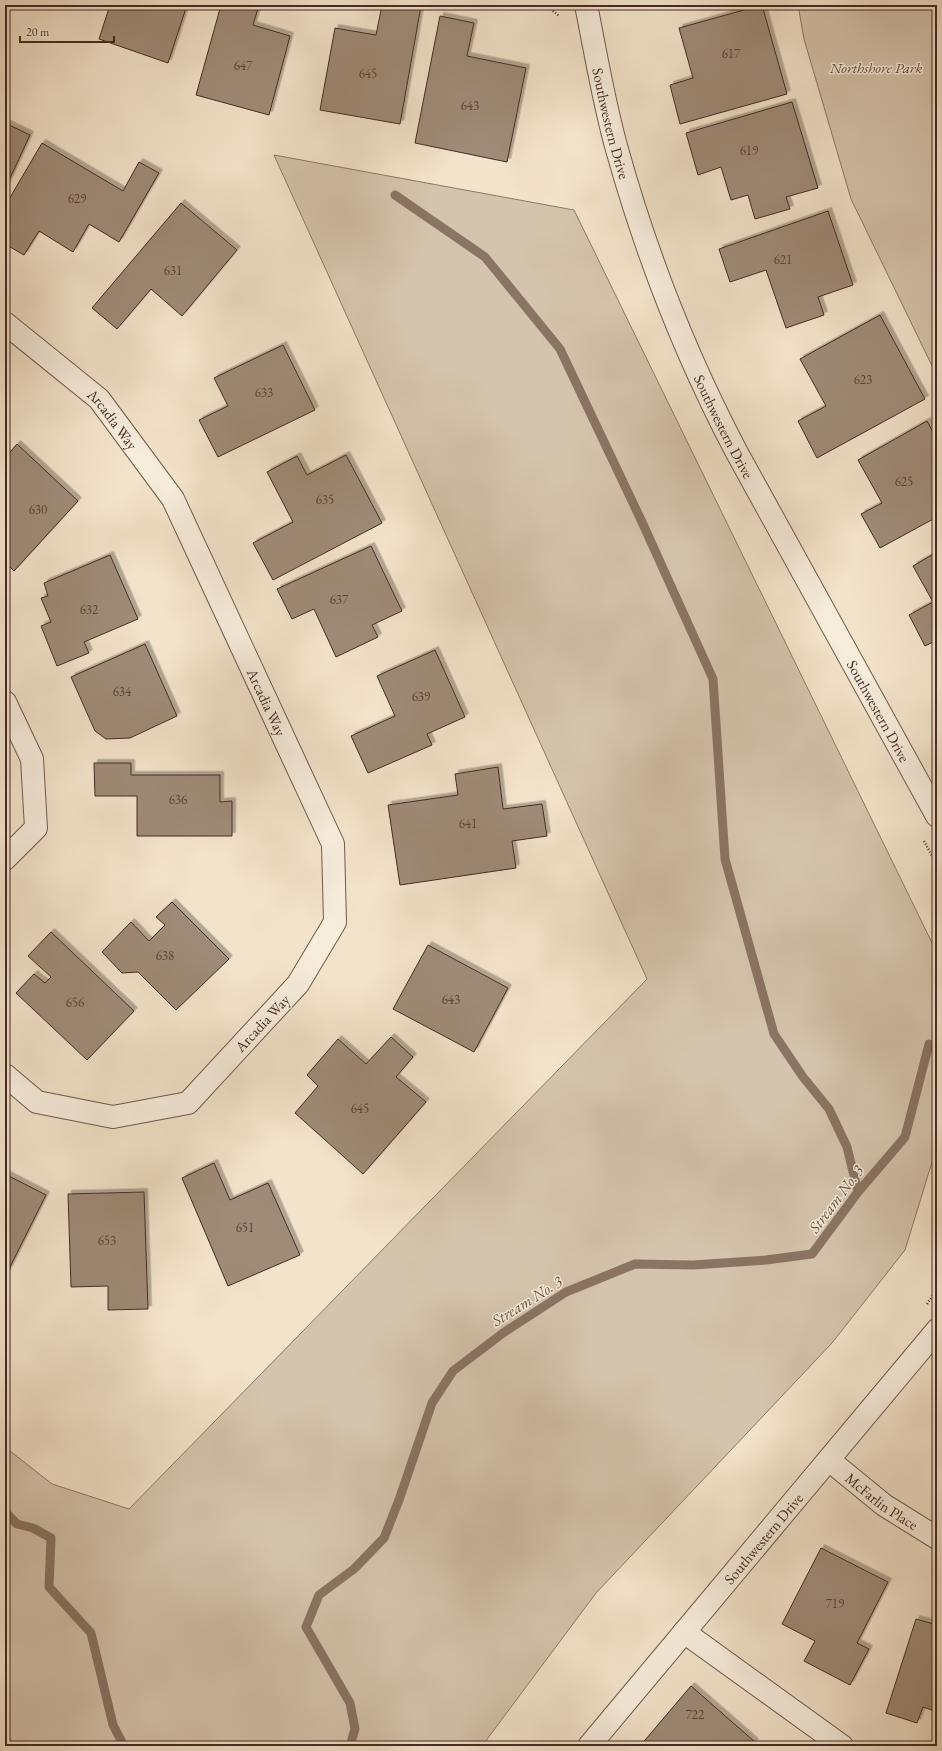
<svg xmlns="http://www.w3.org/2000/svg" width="942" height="1751" viewBox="0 0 942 1751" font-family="'EB Garamond',serif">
<defs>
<filter id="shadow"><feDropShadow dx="3.5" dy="-3.5" stdDeviation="0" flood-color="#0004"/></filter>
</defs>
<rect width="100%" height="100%" fill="#f3e3ca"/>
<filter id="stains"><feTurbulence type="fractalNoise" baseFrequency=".005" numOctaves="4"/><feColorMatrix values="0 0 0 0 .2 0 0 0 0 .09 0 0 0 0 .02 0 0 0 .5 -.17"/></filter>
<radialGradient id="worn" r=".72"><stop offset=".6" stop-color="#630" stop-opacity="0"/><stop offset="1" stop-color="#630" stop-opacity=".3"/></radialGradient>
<path fill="#d5c4ad" stroke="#8d7866" d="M798,5H937V376L851,199L804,39Z
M274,155L574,210L937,953V1146L905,1250L832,1343L596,1593L482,1746H14L5,1728V1447L52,1484L129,1509L647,979Z"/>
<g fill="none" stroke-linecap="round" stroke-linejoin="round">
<path stroke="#8a7463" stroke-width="9" d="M395,195L485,257L560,349L642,522L713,679L725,859L774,1034L803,1077L829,1109L847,1147L858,1192
M5,1512L17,1524L33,1528L51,1538L49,1587L91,1633L113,1725L124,1746
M350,1746L355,1729L350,1703L306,1627L319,1595L354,1569L384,1538L399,1500L432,1403L453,1371L503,1333L566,1292L635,1264L693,1265L766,1260L812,1254L858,1192L905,1137L929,1044"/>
</g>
<path fill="#9f8b78" stroke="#452b20" filter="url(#shadow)" d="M110,5H187L168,63L99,39Z
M221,5H259L253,25L290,36L269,115L196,95Z
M382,5L421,6L400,124L320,110L335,28L376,35Z
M762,5L787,94L680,124L670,85L693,78L679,28Z
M440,16L474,23L467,56L526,68L507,162L415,143Z
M792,102L818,188L786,197L790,209L755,219L748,195L731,200L721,167L698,175L686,133Z
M5,123L30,135L5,189Z
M42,143L123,191L139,162L159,173L119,242L89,224L73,252L39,231L24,255L5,244V206Z
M181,203L237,250L182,316L151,289L117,329L92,308Z
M828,211L853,285L818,297L824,315L786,328L766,270L730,282L719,249Z
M880,315L925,399L817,458L798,421L826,406L800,359Z
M283,345L315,410L218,457L199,420L228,406L214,378Z
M927,421L937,439V517L880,548L861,514L882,503L858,460Z
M17,444L78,501L14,571L5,562V521L7,519L5,517V458Z
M346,455L382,523L273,580L253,543L293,522L267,472L297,456L307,475Z
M371,546L402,611L372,625L378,637L336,657L314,609L292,619L277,589Z
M937,552V640L925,646L909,615L933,602L913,566Z
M110,555L138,619L84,642L89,653L57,666L41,626L51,622L41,598L48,596L44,583Z
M145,644L177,716L130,738L106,739L95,731L71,677Z
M435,650L465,717L427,734L432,745L368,773L351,736L395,716L377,676Z
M94,763H131V775H220V802L232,801V836H137V796H95Z
M498,767L503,809L542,804L547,836L512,841L516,868L400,885L388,805L458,795L455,774Z
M172,902L229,959L176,1010L138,972L122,973L102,952L131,922L149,941L165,925L156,917Z
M51,932L134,1011L87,1060L16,993L34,974L45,983L51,977L28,956Z
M428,945L508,988L474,1052L393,1009Z
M391,1037L413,1057L396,1077L426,1102L363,1174L295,1113L318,1086L307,1075L338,1039L366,1064Z
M214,1163L230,1200L268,1183L300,1255L228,1286L182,1178Z
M5,1174L46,1195L6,1275L5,1274Z
M144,1192L148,1309L108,1310V1286L71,1287L68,1194Z
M821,1548L888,1582L857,1643L869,1649L850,1685L804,1661L815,1641L782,1624Z
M916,1619L937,1625V1712L923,1707L917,1723L886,1713Z
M691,1686L755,1742L752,1746H640Z"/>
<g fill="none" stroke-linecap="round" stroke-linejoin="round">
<defs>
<g id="minor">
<path id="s1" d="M586,5C596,54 604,105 618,153C647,256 686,356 736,451L937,816"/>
<path id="s2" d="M5,323L99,399L173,499L333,844L335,922L298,984L188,1103L113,1117L37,1102L5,1075"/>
<path d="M5,702L32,759L36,828L5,859"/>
<path id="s3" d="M829,1460L884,1505L937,1538"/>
<path d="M684,1632L842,1746"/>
<path id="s4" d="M589,1746L937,1330"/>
</g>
</defs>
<use href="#minor" stroke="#70594a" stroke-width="24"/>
<path stroke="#452b20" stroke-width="2.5" stroke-dasharray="1 2" stroke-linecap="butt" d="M546,5L559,16
M924,841L937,865
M927,1304L937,1289"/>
<use href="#minor" stroke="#f7eddd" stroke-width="22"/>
</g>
<g text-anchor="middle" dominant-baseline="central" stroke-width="3" stroke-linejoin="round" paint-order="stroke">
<g font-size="13" fill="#5c4336">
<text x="731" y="53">617</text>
<text x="243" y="65">647</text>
<text x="368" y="73">645</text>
<text x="470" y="105">643</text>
<text x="749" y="150">619</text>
<text x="77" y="198">629</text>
<text x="783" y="259">621</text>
<text x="173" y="270">631</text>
<text x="863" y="379">623</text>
<text x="264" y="392">633</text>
<text x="904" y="481">625</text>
<text x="325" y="499">635</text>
<text x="38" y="509">630</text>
<text x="339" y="599">637</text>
<text x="89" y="609">632</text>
<text x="122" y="691">634</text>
<text x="421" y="696">639</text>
<text x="178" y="799">636</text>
<text x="468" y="823">641</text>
<text x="165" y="955">638</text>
<text x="451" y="999">643</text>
<text x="75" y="1002">656</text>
<text x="360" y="1108">645</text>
<text x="245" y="1227">651</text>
<text x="107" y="1240">653</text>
<text x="835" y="1603">719</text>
<text x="695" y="1714">722</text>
</g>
<g font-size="15" font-style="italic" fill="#624a3c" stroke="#f7eddd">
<text x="876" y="67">Northshore Park</text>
</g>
<g font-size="15" fill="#452b20" stroke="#f7eddd">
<text stroke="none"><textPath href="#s1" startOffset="121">Southwestern Drive</textPath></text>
<text stroke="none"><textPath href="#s2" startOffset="145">Arcadia Way</textPath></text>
<text stroke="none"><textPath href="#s1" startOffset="445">Southwestern Drive</textPath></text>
<text stroke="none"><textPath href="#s2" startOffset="469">Arcadia Way</textPath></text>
<text stroke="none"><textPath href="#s1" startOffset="769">Southwestern Drive</textPath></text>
<text transform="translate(262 1023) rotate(-47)">Arcadia Way</text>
<text stroke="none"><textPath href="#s3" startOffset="67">McFarlin Place</textPath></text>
<text stroke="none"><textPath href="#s4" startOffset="271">Southwestern Drive</textPath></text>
</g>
<g font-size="16" font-style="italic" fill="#684f42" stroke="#f7eddd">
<text transform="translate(836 1199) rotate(-53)">Stream No. 3</text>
<text transform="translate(527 1301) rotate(-32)">Stream No. 3</text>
</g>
</g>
<rect width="942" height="1751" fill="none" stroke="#f3e3ca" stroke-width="20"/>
<rect x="6" y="6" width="930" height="1739" fill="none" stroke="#452b20" stroke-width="2"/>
<rect x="10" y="10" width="922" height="1731" fill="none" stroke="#452b20"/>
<path d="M20 36v6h94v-6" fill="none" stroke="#452b20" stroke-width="2"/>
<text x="26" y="36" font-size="12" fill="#452b20" stroke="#f7eddd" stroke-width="3" paint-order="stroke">20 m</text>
<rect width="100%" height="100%" filter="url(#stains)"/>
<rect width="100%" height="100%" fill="url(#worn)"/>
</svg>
